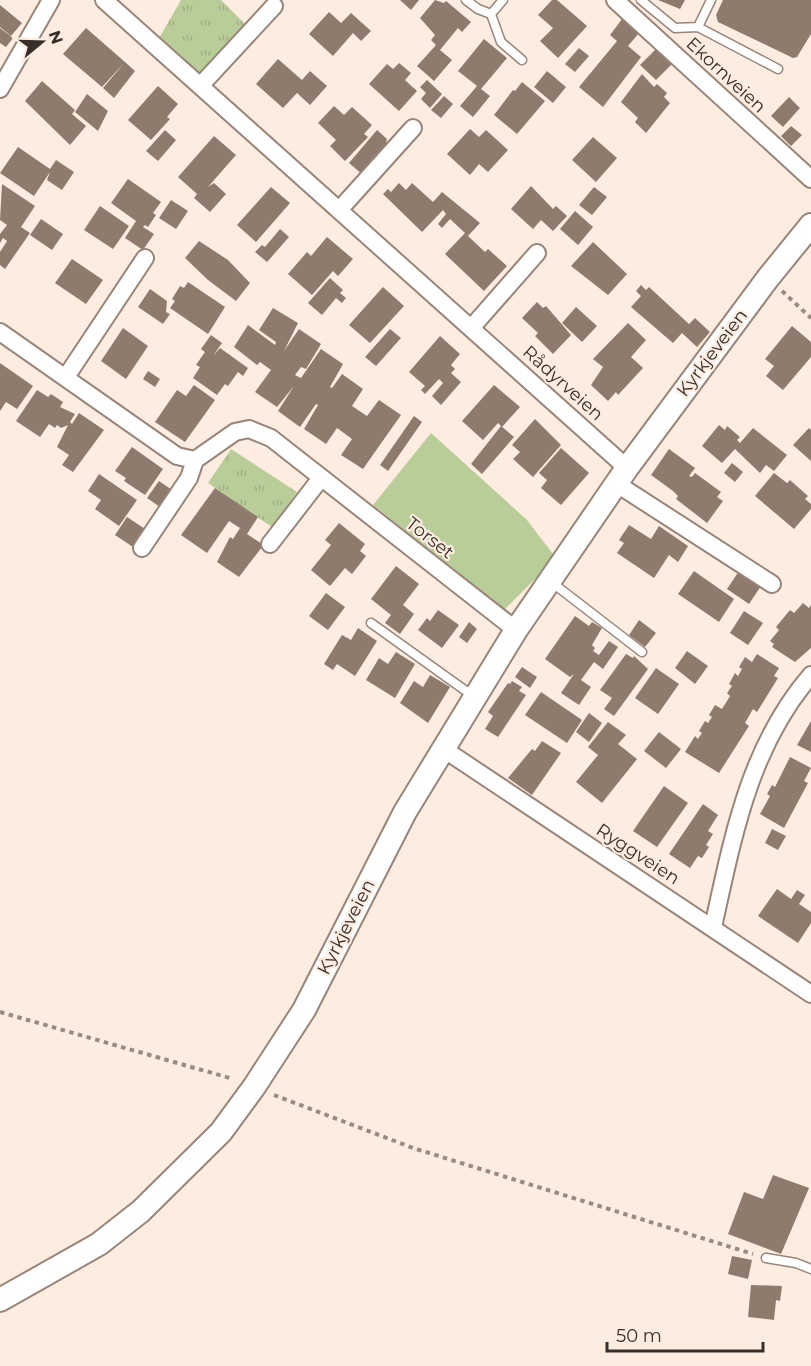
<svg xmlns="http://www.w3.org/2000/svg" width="811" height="1366" viewBox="0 0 811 1366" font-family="Montserrat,sans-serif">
<defs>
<pattern id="grass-tufts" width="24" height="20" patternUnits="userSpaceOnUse" patternTransform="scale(1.5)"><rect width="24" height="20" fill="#b9cd99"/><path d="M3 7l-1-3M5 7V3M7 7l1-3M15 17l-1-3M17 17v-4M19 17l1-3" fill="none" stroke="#a0b084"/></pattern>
</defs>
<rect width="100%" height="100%" fill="#fdece0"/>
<path fill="url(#grass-tufts)" d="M181,0H221L252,31L204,77L158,40Z
M231,449L297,492L272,527L208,483Z"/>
<path fill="#b9cd99" d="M431,433L527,520L556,558L505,609L373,505Z"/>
<path fill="#8e7b6e" d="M400,0H419L411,10Z
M435,0L444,3L446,1L471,22L462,32L458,28L440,50L452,60L434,81L417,66L436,45L431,40L435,35L420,18Z
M552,0H557L587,26L558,58L540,41L553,28L538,15Z
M658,0H685L680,9Z
M723,0H811V34L797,57L793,58L718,22L716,15Z
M0,5L22,23L11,36L0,27Z
M329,12L341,23L351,13L371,31L361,41L353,33L333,56L309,34Z
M622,19L639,33L628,46L641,57L603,107L579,87L617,41L610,35Z
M0,28L13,38L6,47L0,43Z
M86,28L125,62L102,87L63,54Z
M484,39L507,58L481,89L490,96L473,117L460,106L477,86L458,71Z
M579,48L589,56L575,72L565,64Z
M656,49L672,64L656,80L640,65Z
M278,59L302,80L310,71L327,86L310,105L297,93L283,108L256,84Z
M125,62L135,71L114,98L103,88Z
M399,63L411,73L405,80L417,91L399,111L369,84L387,64L393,69Z
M547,71L566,87L553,103L534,87Z
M642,74L654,87L657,84L667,93L664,97L670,103L646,133L635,122L638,118L621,102Z
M427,80L442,94L430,108L421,99L426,93L420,87Z
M42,81L75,110L72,114L86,126L70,145L25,101Z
M522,82L545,101L517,134L494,115L513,90L515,91Z
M158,86L178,104L167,117L170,119L151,140L128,120Z
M87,94L108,111L98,131L75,112Z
M444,96L453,104L441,118L431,110Z
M789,97L800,108L783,127L771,116Z
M334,106L344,115L352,107L372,125L364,134L368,137L345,161L330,146L336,140L318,123Z
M791,126L802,135L791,146L781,136Z
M470,129L479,137L486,130L508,150L488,172L479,164L470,175L447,154Z
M165,130L176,140L158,161L146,151Z
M377,130L387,139L385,148L362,174L349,163Z
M214,136L236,155L208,187L214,183L226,194L210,212L194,198L197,194L178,177Z
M593,137L617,158L596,182L572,160Z
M18,147L50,169L56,160L74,172L62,190L47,180L50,172L34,196L0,173Z
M128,179L161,202L153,213L156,215L148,227L145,225L143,227L154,234L143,250L125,238L136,221L111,203Z
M399,183L406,190L412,183L433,202L442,192L480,223L468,236L485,252L488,249L507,266L484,291L445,254L465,233L450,219L442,228L438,224L446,214L443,210L422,232L383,194L388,189L391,192Z
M2,184L35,206L21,227L30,233L5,269L0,265V252L7,241L3,238L0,243V234L7,225L0,220Z
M531,186L553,209L556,206L567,216L553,231L541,220L533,229L511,209Z
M271,187L290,203L256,242L237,225Z
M594,187L607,197L592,215L579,205Z
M171,200L188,211L176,229L159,218Z
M100,206L129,226L113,249L84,230Z
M575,211L593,227L578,245L560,229Z
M41,219L63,234L52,250L30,235Z
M280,229L289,237L267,262L255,252L262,245L265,247Z
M327,237L353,259L338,276L333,271L312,295L288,274L307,252L311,256Z
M199,241L228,260L250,283L236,301L208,280L185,258Z
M593,242L627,274L608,295L571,266Z
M72,259L103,280L86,304L55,283Z
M330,278L343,290L340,293L346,298L342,303L336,298L322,315L308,303Z
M188,282L225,307L208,334L170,308L175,301L172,299L180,286L184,288Z
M641,285L646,290L649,287L689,324L695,318L710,332L697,347L682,333L673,343L631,307L641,296L636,291Z
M383,287L404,306L370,343L349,325Z
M150,289L167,301L166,312L170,314L163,324L138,307Z
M537,302L543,308L546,306L571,335L553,354L535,336L538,333L522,318Z
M576,307L597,326L582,342L562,323Z
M273,308L298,323L284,351L299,329L321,344L306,369L301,367L295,375L301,378L321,349L343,364L330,387L332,388L342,374L363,389L352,406L367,416L379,400L401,415L363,469L341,455L352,439L337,428L326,444L304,429L318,405L316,404L300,427L278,411L294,386L277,407L255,392L271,370L260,362L257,365L234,347L248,325L275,345L276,342L259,330Z
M628,323L646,340L631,357L643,368L618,395L616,392L608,401L591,385L603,367L593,359Z
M792,326L811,342V357L783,390L766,376L774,366L765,359Z
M123,328L148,346L126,379L101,361Z
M390,329L401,338L376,366L365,357Z
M211,335L222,343L213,356L220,348L248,368L243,376L238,372L228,386L225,384L217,395L193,378L200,367L196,365L205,352L201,349Z
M440,336L460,354L451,365L455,369L451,373L461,382L441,405L432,396L443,383L439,379L425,394L421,390L425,386L409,372Z
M0,363L33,386L17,409L6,402L0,411Z
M148,371L160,379L155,387L143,379Z
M194,385L215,400L185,442L155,422L177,390L186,396Z
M494,385L520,407L502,427L498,423L483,440L462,421Z
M37,390L48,397L51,394L63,402L60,407L75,414L70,422L72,424L79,413L104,430L73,472L62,465L69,455L57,447L68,425L61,428L57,425L55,428L49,424L40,437L16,421Z
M414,416L422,422L388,471L380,465Z
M535,419L561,445L533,477L513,459L520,452L512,445Z
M719,425L725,430L727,426L740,437L737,440L740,443L753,428L787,455L774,471L766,465L760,473L735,449L722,463L702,446Z
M501,426L514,437L482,474L471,464Z
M809,428L811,430V461L793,445Z
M132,447L163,469L145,495L124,481L126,478L115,471Z
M561,448L589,473L561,505L541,488L547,480L539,473Z
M669,449L695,468L689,476L692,477L695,473L721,492L717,497L723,501L707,523L676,499L678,496L673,491L651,475Z
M732,463L743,472L735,482L724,473Z
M774,473L787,483L790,480L808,496L805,499L811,504V509L794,529L755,496Z
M99,474L137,500L119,526L95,509L101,500L88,491Z
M159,481L172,490L160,507L147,498Z
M215,488L258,517L247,534L262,544V547L239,577L217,562L230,537L233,539L240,528L229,521L207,553L181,535Z
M127,517L145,529L133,547L115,535Z
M339,523L365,544L360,551L366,556L352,574L345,568L330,586L311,570L331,545L325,540Z
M629,525L651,539L659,526L688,546L678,562L669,555L654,578L617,553L624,543L619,540Z
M396,566L419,584L403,605L414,614L400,634L385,623L391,615L371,599Z
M694,571L734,599L719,622L678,594Z
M739,571L761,586L749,604L727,589Z
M326,593L345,607L328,630L309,616Z
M803,603L809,608L811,605V648L795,662L772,647L774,644L770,641L779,630L776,627L790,610L794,613Z
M438,610L459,625L442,648L418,630L427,618L430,621Z
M744,611L763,623L748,645L730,633Z
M575,616L589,626L592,622L602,628L592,645L595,648L593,651L599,655L609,641L618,647L603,669L594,662L581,680L591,687L579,705L561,693L574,674L570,677L545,659Z
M639,620L656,633L645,647L629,635Z
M469,622L477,629L467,643L459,637Z
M358,628L377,641L355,676L337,664L333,670L324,664L342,635L351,640Z
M687,651L708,666L695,684L675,668Z
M396,652L415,664L395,698L366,680L379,658L388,664Z
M626,654L633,658L634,656L648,669L614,716L604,709L612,698L600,690Z
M757,654L779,668L774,676L778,678L757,712L753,709L745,723L749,726L719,773L685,752L695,736L698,739L702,733L699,731L705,721L708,723L712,717L709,715L715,705L722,709L730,696L727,693L732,686L729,684L735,673L738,676L742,669L739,667L745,657L752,662Z
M522,667L537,677L530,688L515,677Z
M656,668L679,684L658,714L635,698Z
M430,675L450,687L428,723L400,703L414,681L423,687Z
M512,681L522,687L519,691L526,695L498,737L485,729L493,716L488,712L508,683L510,684Z
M541,692L582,720L567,743L525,715Z
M589,713L602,723L589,742L576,732Z
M811,721V752L797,745Z
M608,722L626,735L618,744L637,759L602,803L576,782L598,755L588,747Z
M659,732L681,749L666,768L644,751Z
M542,741L561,753L532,795L508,778L532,749L535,751Z
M790,757L811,768L804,781L808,783L784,828L760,814L770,796L767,794L772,785L775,787Z
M664,786L688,803L657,847L633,831Z
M703,804L718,815L708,831L713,834L706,845L709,847L702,858L698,856L690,868L669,854Z
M772,829L786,836L778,850L765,843Z
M777,889L791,899L797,890L805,895L799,904L811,912V923L798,943L758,916Z
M773,1175L809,1188L781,1254L728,1234L744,1192L763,1199Z
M732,1256L752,1260L748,1279L728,1274Z
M751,1285L782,1286L780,1301L776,1300L774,1320L748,1317Z"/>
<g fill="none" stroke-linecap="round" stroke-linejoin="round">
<defs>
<path id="lane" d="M466,0L478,9L491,14
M641,0L675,28L698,27L711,0
M491,14L501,42L522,60
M491,14L503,0
M698,27L778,69
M550,581L642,652
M371,623L473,696
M766,1258L796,1263L811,1269"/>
<path id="street" d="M104,0L627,468
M615,0L811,179
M200,86L274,6
M0,89L51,0
M340,209L413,128
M472,327L537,253
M0,332L177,456L195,460L235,432L249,429L271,438L516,630
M66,377L145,258
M617,484L772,584
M270,544L321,478
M142,548L189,478L195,460
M442,748L811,994
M713,927C733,837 749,747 811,675"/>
<path id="secondary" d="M0,1300L99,1244L141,1211L221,1132L254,1087L304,1010L405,812L516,630L627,468L768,278L811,225"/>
</defs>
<use href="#lane" stroke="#998578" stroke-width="11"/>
<use href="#street" stroke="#998578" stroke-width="20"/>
<use href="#secondary" stroke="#998578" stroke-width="26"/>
<path stroke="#988b83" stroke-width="4" stroke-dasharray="4.5 4.5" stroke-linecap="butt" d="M782,291L811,318
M0,1012L233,1079
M274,1095L413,1148L753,1254"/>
<use href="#lane" stroke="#fff" stroke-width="8"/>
<use href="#street" stroke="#fff" stroke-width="16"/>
<use href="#secondary" stroke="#fff" stroke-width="22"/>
</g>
<g text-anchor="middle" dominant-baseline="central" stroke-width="4.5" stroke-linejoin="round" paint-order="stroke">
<g font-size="18" fill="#372f29" stroke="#fdece0">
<text transform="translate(726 75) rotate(43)">Ekornveien</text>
<text transform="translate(712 353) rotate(-53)">Kyrkjeveien</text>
<text transform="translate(563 383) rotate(42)">Rådyrveien</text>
<text transform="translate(430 538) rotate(38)">Torset</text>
<text transform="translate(638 854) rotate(33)">Ryggveien</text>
<text transform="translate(346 927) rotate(-63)">Kyrkjeveien</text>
</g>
</g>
<g transform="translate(42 42) rotate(71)" stroke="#fdece0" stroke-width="4.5" paint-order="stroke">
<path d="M0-4.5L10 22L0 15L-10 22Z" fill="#372f29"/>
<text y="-9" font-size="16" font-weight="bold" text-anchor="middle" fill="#372f29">N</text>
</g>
<path d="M607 1342v9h156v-9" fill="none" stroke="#372f29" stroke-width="3"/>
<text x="616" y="1342" font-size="18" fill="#372f29" stroke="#fdece0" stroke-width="4.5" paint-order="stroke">50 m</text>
</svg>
